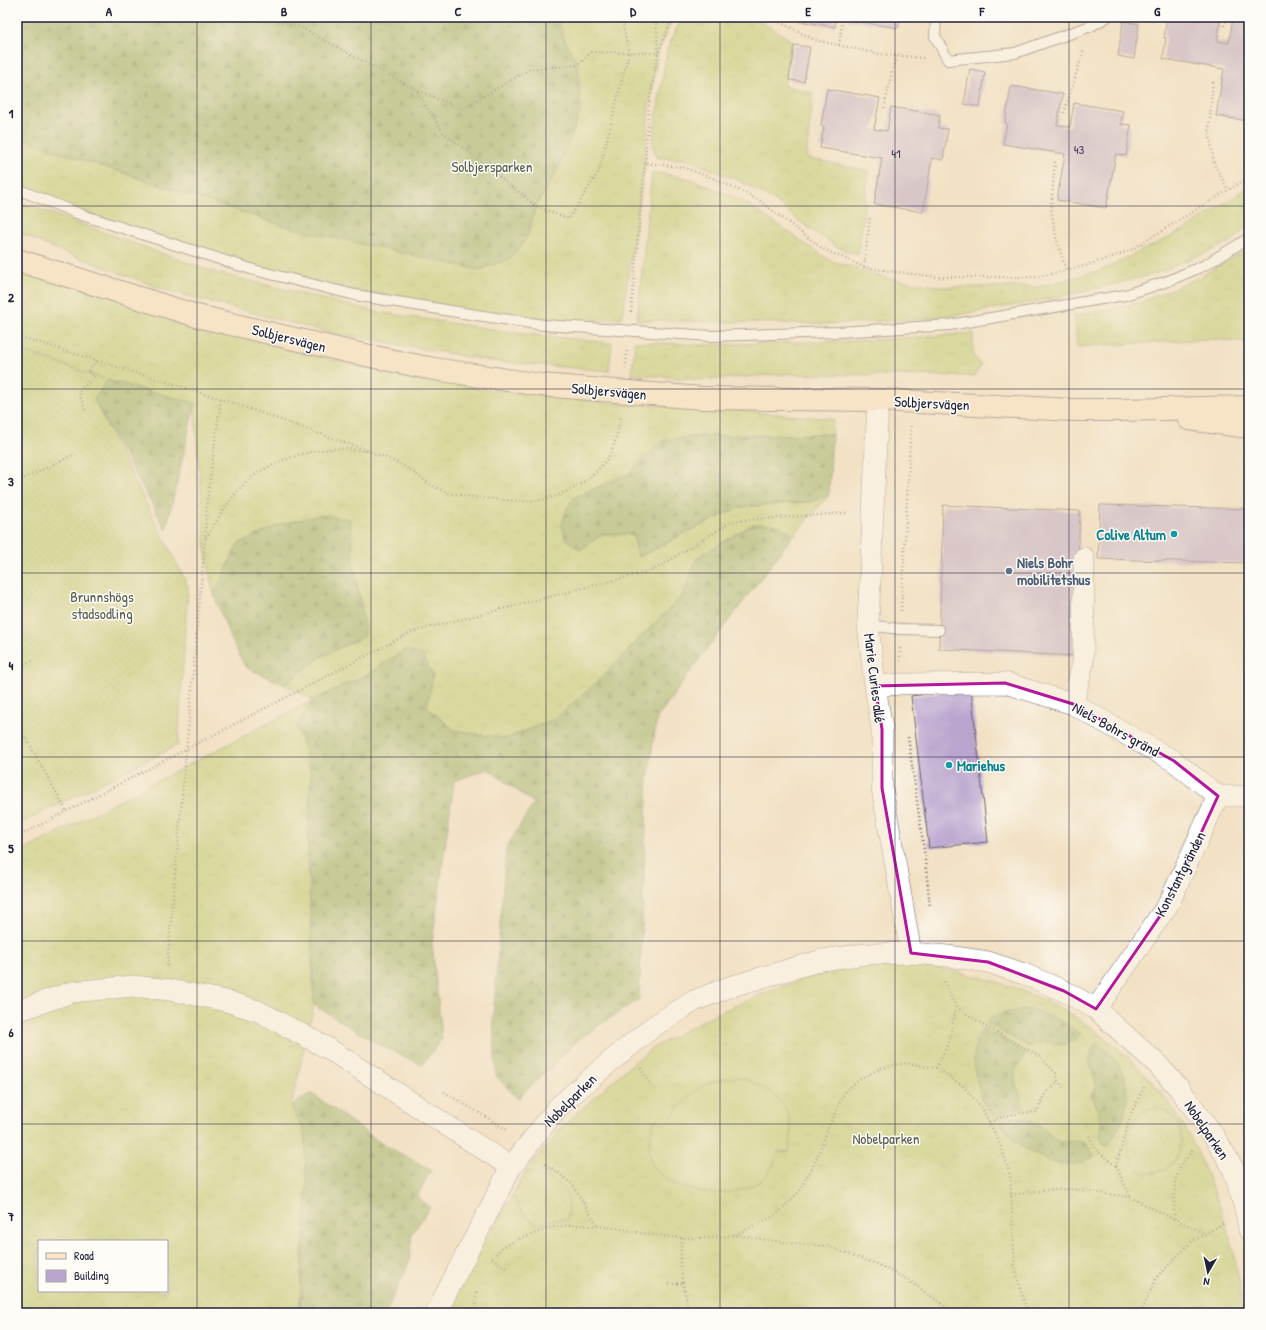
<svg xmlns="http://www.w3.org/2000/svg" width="1266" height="1330" viewBox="0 0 1266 1330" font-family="'Patrick Hand',sans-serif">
<defs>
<pattern id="grass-tufts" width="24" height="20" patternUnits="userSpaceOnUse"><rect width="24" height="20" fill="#bbcd70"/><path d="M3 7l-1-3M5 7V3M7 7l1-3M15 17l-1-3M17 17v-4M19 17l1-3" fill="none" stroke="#a0b062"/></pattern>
<pattern id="forest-firs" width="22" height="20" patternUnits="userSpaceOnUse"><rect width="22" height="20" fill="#94b062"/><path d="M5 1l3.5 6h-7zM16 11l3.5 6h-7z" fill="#788f52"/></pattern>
<pattern id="garden-dots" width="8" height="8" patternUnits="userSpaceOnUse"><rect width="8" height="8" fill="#bbcd70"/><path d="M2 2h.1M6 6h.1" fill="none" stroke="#a0b062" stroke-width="1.8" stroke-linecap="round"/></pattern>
</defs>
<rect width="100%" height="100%" fill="#fdfcf7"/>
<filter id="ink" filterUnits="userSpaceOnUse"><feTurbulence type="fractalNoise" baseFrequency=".025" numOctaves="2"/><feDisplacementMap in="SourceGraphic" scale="8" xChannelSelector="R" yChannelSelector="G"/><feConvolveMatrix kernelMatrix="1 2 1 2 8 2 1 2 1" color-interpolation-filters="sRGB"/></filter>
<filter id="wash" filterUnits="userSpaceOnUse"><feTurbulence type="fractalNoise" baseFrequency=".012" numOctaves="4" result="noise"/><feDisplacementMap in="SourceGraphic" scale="16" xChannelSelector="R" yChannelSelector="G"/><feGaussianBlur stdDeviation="0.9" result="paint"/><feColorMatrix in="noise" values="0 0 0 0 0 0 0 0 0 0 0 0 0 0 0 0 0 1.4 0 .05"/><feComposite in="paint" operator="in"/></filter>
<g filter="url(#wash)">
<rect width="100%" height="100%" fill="#f2e1c4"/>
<path fill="url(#grass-tufts)" stroke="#6e7856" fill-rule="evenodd" d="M17,17H673L658,53L649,105L645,163L622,318L544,325L463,313L254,270L17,189Z
M682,17H753L792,41L784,86L813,93L806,158L869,171L858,255L837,247L802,223L776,202L740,181L686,159L658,158L652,146L667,50Z
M652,172L691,179L743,201L829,260L885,278L942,287H1037L1102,270L1186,229L1249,187V224L1233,241L1152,275L1051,299L939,318L829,324L637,320Z
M17,201L213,272L377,312L517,333L612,343L609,371L491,361L319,330L165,290L50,247L17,231Z
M1249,248V342L1210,339L1077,347L1075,316L1139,303L1200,277Z
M17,267L230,334L375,370L482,389L603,402L711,408L833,419L832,434L702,436L664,440L628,474L575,497L580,550L602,534H633L638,557L655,549L685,533L740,507L809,502L829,495L793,536L787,529L697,558L683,595L595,684L555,719L505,739L454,730L427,707L433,675L406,649L366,675L313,700L297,726L311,772L308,849L314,1005L291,1106L305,1135L307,1195L301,1277L300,1313H17V854L313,700L285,685L320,657L364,636L360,598L354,571L349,519L238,544L214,595L206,554L194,403L107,380L17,349ZM39,1241H167V1291H39Z
M973,333V355L981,365L974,376L785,374L702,380L632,374L635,342L708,345L874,340Z
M884,963C910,963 937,968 962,973C983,978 1003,983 1023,991C1090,1017 1155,1071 1189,1135C1197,1150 1204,1166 1210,1182C1228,1224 1239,1267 1243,1313H447L476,1254L507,1206L521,1179L533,1162L556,1136L554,1134L633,1063L653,1048L709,1017L760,995L816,974L846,967Z"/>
<path fill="url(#forest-firs)" stroke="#5b694e" d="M17,17H557L566,43L578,65L581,110L558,169L536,206L527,237L511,258L479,270L290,228L50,149L17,135Z
M107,380L195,403L166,530L94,400Z
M832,434L829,495L809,502L740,507L685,533L655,549L638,557L633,534H602L580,550L565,538L562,524L567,508L575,497L628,474L664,440L702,436Z
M320,515L350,519L354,571L360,598L365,636L320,657L285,685L245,667L229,634L214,595L238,544L281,524Z
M753,524C769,524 781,523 793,536L698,661L657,718L648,778L639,999L579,1039L518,1099L496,1076L493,1017L506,848L534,803L488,769L454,781L432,943L442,1039L422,1065L380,1045L314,1005L308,849L311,772L297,726L313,700L366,675L406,649L423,656L433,675L427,707L454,730L505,739L555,719L595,684L683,595L697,558Z
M1032,1009L1064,1023L1081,1034C1061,1056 1049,1034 1029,1047L987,1023C997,1009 1017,1012 1032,1009Z
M983,1028L1026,1053L1016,1069L1015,1081L1024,1108L992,1115L981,1099L975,1070L974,1059L976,1040Z
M1096,1043C1136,1069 1135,1112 1107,1146C1106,1146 1103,1143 1102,1142C1100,1138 1101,1133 1101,1129C1101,1118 1098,1106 1091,1096C1105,1076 1078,1067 1096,1043Z
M311,1093L381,1143L431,1170L417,1197L430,1207L412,1234L409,1263L386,1313H300L301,1277L307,1195L305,1135L291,1106Z
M1012,1117C1025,1116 1037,1122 1046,1131C1048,1133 1052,1138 1055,1140C1061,1143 1076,1141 1083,1141L1095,1156C1074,1169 1058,1167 1037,1155C1028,1151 1021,1146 1014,1139C1009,1134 1004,1128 1000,1122Z"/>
<path fill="url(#garden-dots)" stroke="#6e7856" d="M17,349L107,380L94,400L188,586L178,745L17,825Z
M1153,1108C1195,1112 1187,1173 1150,1173C1121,1174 1119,1113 1153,1108Z
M527,1171C554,1179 575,1185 567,1220H552L538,1224C523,1217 520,1210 513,1195Z"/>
<path fill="#bbcd70" stroke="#6e7856" d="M738,1078C766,1085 792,1100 791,1134C791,1140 790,1146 789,1152L779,1151C774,1163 769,1177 757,1183C730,1198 687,1196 663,1176C660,1173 656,1171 654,1168C645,1153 650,1135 655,1120L666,1125C679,1105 695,1086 719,1080C725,1078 732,1078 738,1078Z"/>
<g id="blocks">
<path fill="#baa5ce" d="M800,17H836L835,27L799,21Z
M849,17H900L898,28L848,20Z
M1167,17H1221L1217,41L1229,43L1233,18L1249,21V121L1216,116L1224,69L1163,59L1166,38H1164Z
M1123,21L1139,24L1134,59L1118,56Z
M794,45L810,47L804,82L789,80Z
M970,69L985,72L980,107L964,104Z
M1011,86L1063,94L1057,125L1070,127L1074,103L1123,111L1121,124L1131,125L1126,156L1116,154L1106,208L1057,200L1065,154L1003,144L1007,123H1005Z
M827,89L880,98L874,129L880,130L887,131L891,107L940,115L938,128L948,129L943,160L932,158L923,212L874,204L882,158L820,148L824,127L821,126Z
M943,505L1080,511L1074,656L939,649Z
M1100,505L1249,509V563L1098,559Z
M971,689L988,842L929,848L911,696Z"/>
</g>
</g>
<g filter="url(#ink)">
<use href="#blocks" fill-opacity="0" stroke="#6b656b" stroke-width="1"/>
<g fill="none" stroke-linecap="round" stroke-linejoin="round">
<defs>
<path id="service" d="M936,17L935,36L948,60L1015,53L1091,26L1107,17
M17,189L82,215L254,270L355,295L463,313L544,325
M711,336L838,332L950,325L1125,295L1168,281L1205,265L1249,238
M868,625L900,629L939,630"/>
<path id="minor" d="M878,400L868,625L875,686L882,729V788L911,953
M875,686L900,684L1005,683L1073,704L1138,741L1174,761L1218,796H1249
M1073,704L1083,663L1084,558
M1096,1009L1169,903L1218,796
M17,1011L72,992L133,986L170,990L226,1001L258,1011L329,1049L511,1167
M436,1313L511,1167L558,1107L606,1065L654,1026L694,1001L729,987L822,960L866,954L911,953L948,956L988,962L1024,974L1064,991L1096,1009L1156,1063L1178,1087L1213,1134L1233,1168L1246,1212L1249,1230"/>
<path id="secondary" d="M17,260L197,316L346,351L428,368L541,385
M702,398L878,400L1072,410H1120L1249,407
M1189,419L1249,427"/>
</defs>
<use href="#service" stroke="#6b656b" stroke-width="12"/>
<use href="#minor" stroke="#6b656b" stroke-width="22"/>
<use href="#secondary" stroke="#6b656b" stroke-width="24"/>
<path stroke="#6b656b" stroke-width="2.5" stroke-dasharray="1 3" stroke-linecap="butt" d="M263,17L300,27L415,89L443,132L536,206L569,219L599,171L629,52L621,17
M673,17L658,53L649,105L645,163L682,167L710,177L743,192L760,201L823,249L864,267L889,271L937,277H1037L1085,266L1129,251L1243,181L1249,176
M769,17L815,40L879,54L926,58
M1224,26L1228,17
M839,45L843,17
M1213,82L1209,129L1214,164L1228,190
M415,89L462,109L530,69L578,65L591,52L658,53L656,17
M884,108L896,55
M1064,113L1084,49
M1055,162L1051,209L1056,237L1066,270
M864,267L870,216
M631,312L645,163
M17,336L221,399L369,451C383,456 397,462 410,470C419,476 426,483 435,487C449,495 467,496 483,498C499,500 530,503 546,499C571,493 599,475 611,452C616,441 618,429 621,417
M626,368L627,349
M85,410L79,392L95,376L87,371L98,360
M17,482L75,454
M206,538C218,519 229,499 245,483C266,463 302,452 330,449C342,448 355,450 367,451
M901,611L911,426
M900,661V648
M17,668L33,660
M17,722L67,812
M908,737L924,850L930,907
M17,837L412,632L654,570L733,521L846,513
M167,966L205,539L207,501L221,399
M956,1007L987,1027L1039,1056L1056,1073L1058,1081L1063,1087
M641,1068L651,1086
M936,1068L949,1042L956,1007L944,981
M444,1092L509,1131
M989,1122C1006,1114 1019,1113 1037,1112L1044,1095L1058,1081
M1089,1136L1096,1150L1116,1166
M545,1164L556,1171L572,1184L598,1226
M1011,1195L1046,1190L1072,1189L1130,1197L1174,1219L1205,1233
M1130,1196L1116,1166L1131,1114L1144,1087
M1174,1219L1175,1182L1181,1165L1192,1151L1194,1152
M735,1235L776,1215L799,1192L816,1160L829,1126L845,1091L862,1078L881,1068L904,1063L936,1068L963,1086L982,1108L1001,1146L1010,1175L1015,1268L1024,1302L1029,1313
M682,1238L680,1262L683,1283L689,1313
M496,1254L503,1247L519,1239L550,1228L568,1225L598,1226L622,1229L640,1233L682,1238H712L735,1235L788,1243L827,1246L879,1265L908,1280L955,1313
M492,1258L506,1268
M669,1284L683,1283
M476,1313V1297L477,1290
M1141,1313L1156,1278L1191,1242L1224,1223"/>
<use href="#service" stroke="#fff" stroke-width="10"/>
<use href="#minor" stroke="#fff" stroke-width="21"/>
<use href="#secondary" stroke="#fde5c5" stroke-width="22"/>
<defs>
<path id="service-bridge" d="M544,325L711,336"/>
<path id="secondary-bridge" d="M541,385L702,398"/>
</defs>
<use href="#service-bridge" stroke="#6b656b" stroke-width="12" stroke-linecap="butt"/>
<use href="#secondary-bridge" stroke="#6b656b" stroke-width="24" stroke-linecap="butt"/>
<use href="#service-bridge" stroke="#fff" stroke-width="10"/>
<use href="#secondary-bridge" stroke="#fde5c5" stroke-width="22"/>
</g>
</g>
<path d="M0 0H1266V1330H0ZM1005,683L1073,704L1174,761L1218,796L1169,903L1096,1009L1064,991L988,962L911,953L882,788V729L875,686Z" fill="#f2e1c4" fill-opacity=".55" fill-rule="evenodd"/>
<path fill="none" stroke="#b5179e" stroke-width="3" stroke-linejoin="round" d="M1005,683L1073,704L1174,761L1218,796L1169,903L1096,1009L1064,991L988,962L911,953L882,788V729L875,686Z"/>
<path fill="none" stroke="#22223b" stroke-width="1" stroke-opacity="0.55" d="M197,17V1313M371,17V1313M546,17V1313M720,17V1313M895,17V1313M1069,17V1313M17,206H1249M17,389H1249M17,573H1249M17,757H1249M17,941H1249M17,1124H1249"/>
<g fill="#0f9aa8" stroke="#fdfcf7" stroke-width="1.5">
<circle cx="1174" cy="534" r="4"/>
<circle cx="949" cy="765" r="4"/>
</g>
<circle fill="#5c6f8a" stroke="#fdfcf7" stroke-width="1.5" cx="1009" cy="571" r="4"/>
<g text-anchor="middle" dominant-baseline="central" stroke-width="3" stroke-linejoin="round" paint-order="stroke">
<g font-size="13" fill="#484360">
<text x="1079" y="149">43</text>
<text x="896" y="153">41</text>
</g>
<g font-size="15" fill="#585e4e" stroke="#fdfcf7">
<text x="492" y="166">Solbjersparken</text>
<text x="102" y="596">Brunnshögs<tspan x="102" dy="17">stadsodling</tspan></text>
<text x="886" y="1138">Nobelparken</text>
</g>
<g font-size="15" fill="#22223b" stroke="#fdfcf7">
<text transform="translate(289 338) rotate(14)">Solbjersvägen</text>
<text transform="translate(609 391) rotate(5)">Solbjersvägen</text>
<text transform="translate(932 403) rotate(3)">Solbjersvägen</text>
<text transform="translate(875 678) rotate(83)">Marie Curies allé</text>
<text transform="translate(1116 729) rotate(29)">Niels Bohrs gränd</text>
<text transform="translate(1180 874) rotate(-63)">Konstantgränden</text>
<text transform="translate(570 1100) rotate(-45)">Nobelparken</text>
<text transform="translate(1207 1130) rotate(56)">Nobelparken</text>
</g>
<g font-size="15" font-weight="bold" fill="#0d838f" stroke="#fdfcf7" text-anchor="end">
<text x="1166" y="534">Colive Altum</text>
<text x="957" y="765" text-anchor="start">Mariehus</text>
</g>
<g font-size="15" font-weight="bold" fill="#4e5e75" stroke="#fdfcf7" text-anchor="start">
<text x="1017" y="562">Niels Bohr<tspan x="1017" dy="17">mobilitetshus</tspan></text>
</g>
</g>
<rect width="1266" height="1330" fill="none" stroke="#fdfcf7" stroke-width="44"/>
<rect x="38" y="1240" width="130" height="52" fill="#fdfcf7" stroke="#a5a5ac"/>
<rect x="46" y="1253" width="20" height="6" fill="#fde5c5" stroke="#a5a5ac"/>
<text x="74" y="1260" font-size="12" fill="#22223b">Road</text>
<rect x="46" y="1270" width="20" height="12" fill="#baa5ce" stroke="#a5a5ac"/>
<text x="74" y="1280" font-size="12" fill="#22223b">Building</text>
<g transform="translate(1208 1272) rotate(189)" stroke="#fdfcf7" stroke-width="3" paint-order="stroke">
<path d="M0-3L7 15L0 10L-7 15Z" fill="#22223b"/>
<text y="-6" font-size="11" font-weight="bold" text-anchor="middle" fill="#22223b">N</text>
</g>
<rect x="22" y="22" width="1222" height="1286" fill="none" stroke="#22223b" stroke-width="1.5"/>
<g font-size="13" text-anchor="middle" font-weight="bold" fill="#22223b">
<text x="109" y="16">A</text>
<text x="284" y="16">B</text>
<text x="458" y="16">C</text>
<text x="633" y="16">D</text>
<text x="808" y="16">E</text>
<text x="982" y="16">F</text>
<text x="1157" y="16">G</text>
<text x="11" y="118">1</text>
<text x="11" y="302">2</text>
<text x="11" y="486">3</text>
<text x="11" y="670">4</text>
<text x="11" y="853">5</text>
<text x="11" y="1037">6</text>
<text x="11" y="1221">7</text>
</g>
</svg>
